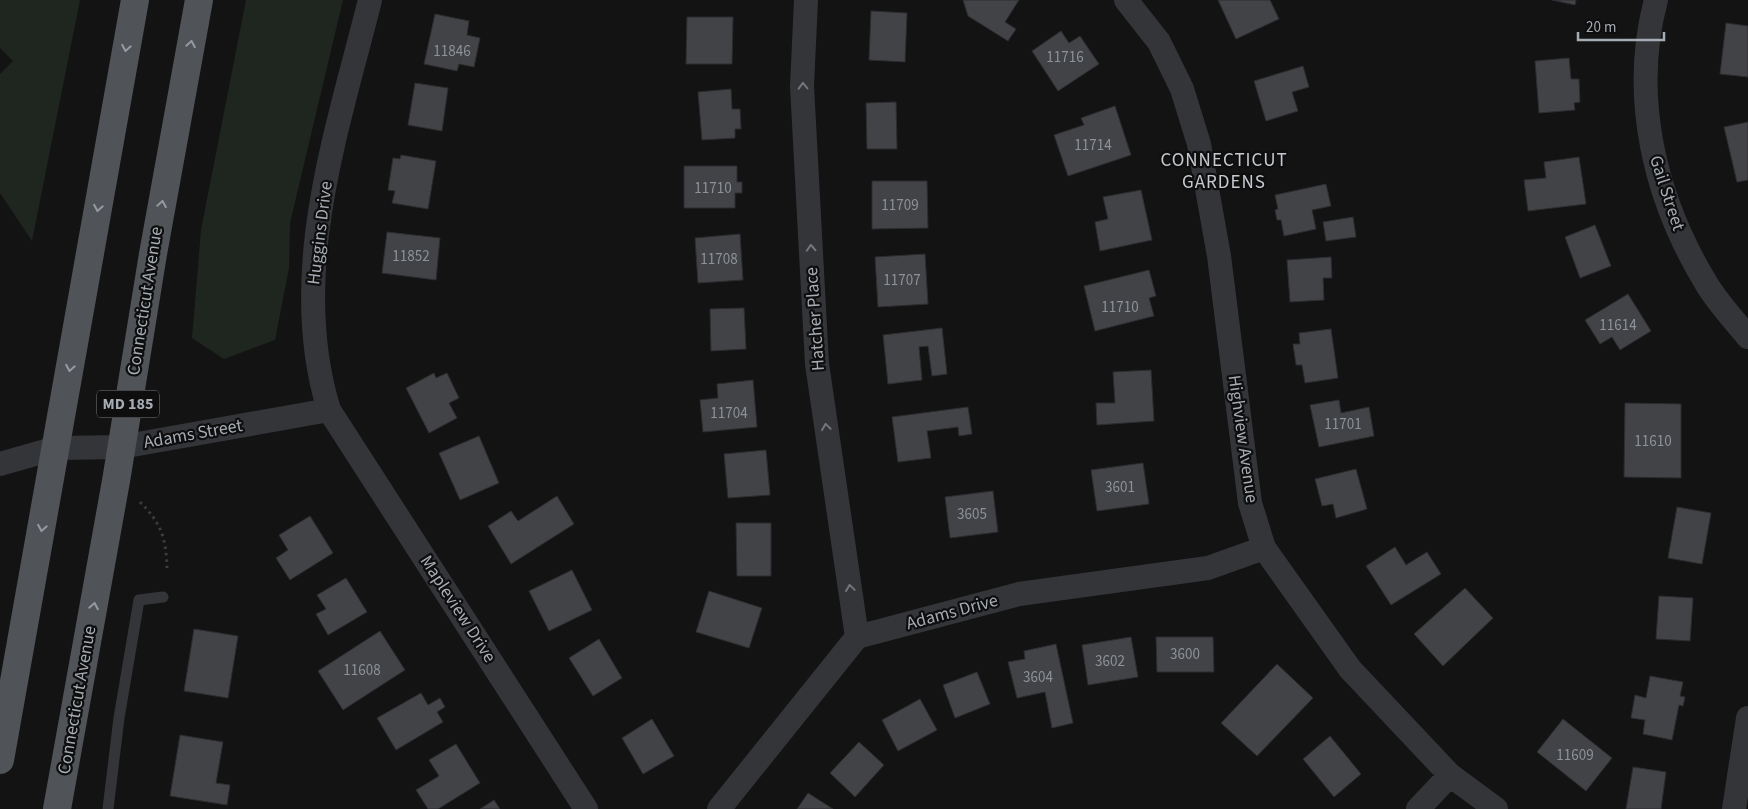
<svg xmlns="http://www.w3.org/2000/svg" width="1748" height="809" viewBox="0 0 1748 809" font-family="'Source Sans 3',sans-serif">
<rect width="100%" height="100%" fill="#131314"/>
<path fill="#1f261f" d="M0,0H80L32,241L0,193V74L13,61L0,48Z
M246,0H343L290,223L289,268L275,340L224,359L192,338L201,230Z"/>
<path fill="#424347" stroke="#2d2d30" d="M963,0H1019L1005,22L1016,29L1008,41L968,16Z
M1218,0H1270L1279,19L1236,39Z
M1552,0H1576L1575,5Z
M871,11L907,13L905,62L869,60Z
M435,14L469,21L467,35L480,38L474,67L459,64L457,71L424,64Z
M687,17H733L732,64H686Z
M1726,23L1748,26V77L1720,74Z
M1061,31L1069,43L1080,36L1099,64L1058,91L1032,51Z
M1569,58L1571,79H1579L1580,102L1574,103L1575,110L1539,113L1535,61Z
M1303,66L1309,87L1292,92L1298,111L1266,121L1254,81Z
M415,83L448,88L442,131L408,125Z
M731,89L732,109H740L741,129H735V138L702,140L698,92Z
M896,102L897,149H867L866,103Z
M1115,106L1131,155L1068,176L1054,135L1084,125L1081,118Z
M1748,122V180L1737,182L1724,127Z
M401,155L436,161L428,209L392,203L395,191L388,190L393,158L400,159Z
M1579,157L1586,204L1528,211L1524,180L1546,178L1544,162Z
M684,166H737V182H742V193H735V208H684Z
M872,181H927L928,228L872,229Z
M1326,184L1331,206L1312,210L1316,229L1284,236L1281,220H1277L1275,210L1278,209L1275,195Z
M1141,190L1152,240L1100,251L1095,222L1108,219L1103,197Z
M1353,217L1356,237L1326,241L1323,222Z
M1595,225L1611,266L1580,278L1565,237Z
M387,232L440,238L436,280L382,273Z
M740,234L743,280L698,283L695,238Z
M925,254L928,304L878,307L875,257Z
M1331,257L1332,278H1323L1324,300L1290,302L1287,260Z
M1149,270L1156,296L1149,298L1154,316L1095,331L1084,286Z
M1628,294L1651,331L1620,350L1612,337L1600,344L1585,320Z
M744,308L746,349L711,351L710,309Z
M942,328L947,374L932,376L928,346L919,347L922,380L888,384L883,335Z
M1331,329L1338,378L1305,383L1302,365H1296L1293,344H1300L1299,333Z
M1151,370L1154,421L1097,425L1096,403H1115L1113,372Z
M434,373L436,378L447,373L459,398L449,403L457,418L429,433L406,388Z
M753,380L757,427L703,432L700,400L718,398L717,384Z
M1339,400L1341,413L1369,407L1374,436L1319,447L1310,405Z
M1625,403L1681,404V478L1624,477Z
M968,407L972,434L959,436L958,427L927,431L931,458L898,462L892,417Z
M479,436L499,483L460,500L439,453Z
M766,450L770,495L728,498L724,454Z
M1143,463L1149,504L1097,511L1091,470Z
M1356,469L1367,509L1336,518L1333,504L1322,506L1315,479Z
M993,491L998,532L950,538L945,497Z
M557,496L574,524L511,564L488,526L511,511L518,521Z
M1677,507L1711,513L1702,564L1668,558Z
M310,516L333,553L290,580L276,558L288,550L279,535Z
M736,523H771V576H737Z
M1395,547L1406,565L1427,552L1441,574L1391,605L1366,566Z
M572,570L592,610L549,631L529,591Z
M346,578L367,612L328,635L316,614L326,609L317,595Z
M1465,588L1493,618L1443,666L1414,634Z
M709,591L762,608L749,648L696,632Z
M1659,596L1693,598L1690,641L1656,639Z
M194,629L238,636L228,698L184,691Z
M380,631L405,670L343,710L318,671Z
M1131,637L1138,677L1088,685L1082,645Z
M1156,637H1213L1214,672H1157Z
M599,639L622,678L593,696L569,658Z
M1056,644L1073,723L1052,728L1045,692L1017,698L1008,662L1025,659L1024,651Z
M1277,664L1313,698L1257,756L1221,723Z
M977,672L990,704L955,718L943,685Z
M1650,676L1683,682L1680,696L1685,697L1683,706L1679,705L1672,740L1643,734L1645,720L1631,718L1635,695L1646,698Z
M421,693L428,705L440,698L445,707L437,712L443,722L396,750L377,718Z
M920,699L937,730L898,751L882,720Z
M652,719L674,756L643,774L622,738Z
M1563,719L1612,758L1586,791L1537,752Z
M180,735L223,742L216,783L230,785L227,805L170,796Z
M1330,736L1361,774L1334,797L1303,759Z
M859,742L884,765L855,797L830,773Z
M456,744L480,783L438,809H428L416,790L439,776L429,760Z
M1633,767L1666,772L1661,809H1626Z
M808,793L833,809H797Z
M494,800L500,809H480Z"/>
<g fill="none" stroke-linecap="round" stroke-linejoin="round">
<path stroke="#3a3c3f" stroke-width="3" stroke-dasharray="2.5 4" stroke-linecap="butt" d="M140,502C162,524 166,539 167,568"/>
<path stroke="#343538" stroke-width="11" d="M108,809L119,718L139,600L163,597"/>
<path stroke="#343538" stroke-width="24" d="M370,0C337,132 287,274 329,410L586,809
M806,0L802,86L817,364L857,637
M1126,0L1159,42L1182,89L1199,144L1219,256L1250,503L1264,548L1350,669L1450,775L1496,809
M1656,0C1630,97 1655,199 1706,283C1717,302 1734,320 1748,337
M0,464L56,448L121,447L329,410
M719,809L857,637L1019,594L1208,568L1264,548
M1418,809L1450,775
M1734,809L1748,718"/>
<path stroke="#505357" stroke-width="28" d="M0,760L135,0
M57,809L116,481L153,254L199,0"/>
</g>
<defs><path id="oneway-chevron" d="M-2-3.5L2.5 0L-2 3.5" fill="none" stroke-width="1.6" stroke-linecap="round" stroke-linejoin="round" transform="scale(1.25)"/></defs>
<g stroke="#959aa1">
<use href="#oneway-chevron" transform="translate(191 44) rotate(-80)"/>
<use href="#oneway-chevron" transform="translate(126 48) rotate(100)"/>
<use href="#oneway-chevron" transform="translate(162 204) rotate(-80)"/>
<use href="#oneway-chevron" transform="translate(98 208) rotate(100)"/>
<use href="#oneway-chevron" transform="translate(70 368) rotate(100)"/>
<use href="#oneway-chevron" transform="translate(42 528) rotate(100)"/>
<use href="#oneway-chevron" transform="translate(94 606) rotate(-80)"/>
</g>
<g stroke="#73767c">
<use href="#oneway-chevron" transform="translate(803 86) rotate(-91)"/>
<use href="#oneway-chevron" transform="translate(811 248) rotate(-93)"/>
<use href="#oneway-chevron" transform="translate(826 427) rotate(-98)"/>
<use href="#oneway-chevron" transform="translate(850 588) rotate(-98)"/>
</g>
<g text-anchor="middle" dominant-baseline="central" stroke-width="4.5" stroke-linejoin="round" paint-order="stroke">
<g font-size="15" fill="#8d9298">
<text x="452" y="51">11846</text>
<text x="1065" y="57">11716</text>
<text x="1093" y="145">11714</text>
<text x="713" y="188">11710</text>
<text x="900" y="205">11709</text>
<text x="411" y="256">11852</text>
<text x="719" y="259">11708</text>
<text x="902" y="280">11707</text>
<text x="1120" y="307">11710</text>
<text x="1618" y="325">11614</text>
<text x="729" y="413">11704</text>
<text x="1343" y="424">11701</text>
<text x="1653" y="441">11610</text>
<text x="1120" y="487">3601</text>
<text x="972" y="514">3605</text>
<text x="1185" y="654">3600</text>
<text x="1110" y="661">3602</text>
<text x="362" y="670">11608</text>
<text x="1038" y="677">3604</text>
<text x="1575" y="755">11609</text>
</g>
<rect fill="#0e0e0f" stroke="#787d82" stroke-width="1" x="97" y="390.5" width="62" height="27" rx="4"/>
<g font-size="16" font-weight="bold" fill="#a6acb3">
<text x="128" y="404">MD 185</text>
</g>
<g font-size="18" fill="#a6acb3" stroke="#0e0e0f">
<text transform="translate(1667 193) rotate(72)">Gail Street</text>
<text transform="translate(320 233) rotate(-83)">Huggins Drive</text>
<text transform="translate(145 301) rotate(-81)">Connecticut Avenue</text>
<text transform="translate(815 319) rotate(-94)">Hatcher Place</text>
<text transform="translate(193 434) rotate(-10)">Adams Street</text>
<text transform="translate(1243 439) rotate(82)">Highview Avenue</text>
<text transform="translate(458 609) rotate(57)">Mapleview Drive</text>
<text transform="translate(952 612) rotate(-15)">Adams Drive</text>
<text transform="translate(77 700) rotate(-80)">Connecticut Avenue</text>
</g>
<g font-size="19" letter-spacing="1" fill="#c6cacf" stroke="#0e0e0f">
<text x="1224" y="160">CONNECTICUT<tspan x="1224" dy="22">GARDENS</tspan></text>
</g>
</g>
<path d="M1578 32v8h86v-8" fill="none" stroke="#a6acb3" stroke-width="2.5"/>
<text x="1586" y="32" font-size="15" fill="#a6acb3" stroke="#0e0e0f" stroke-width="4" paint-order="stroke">20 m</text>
</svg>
